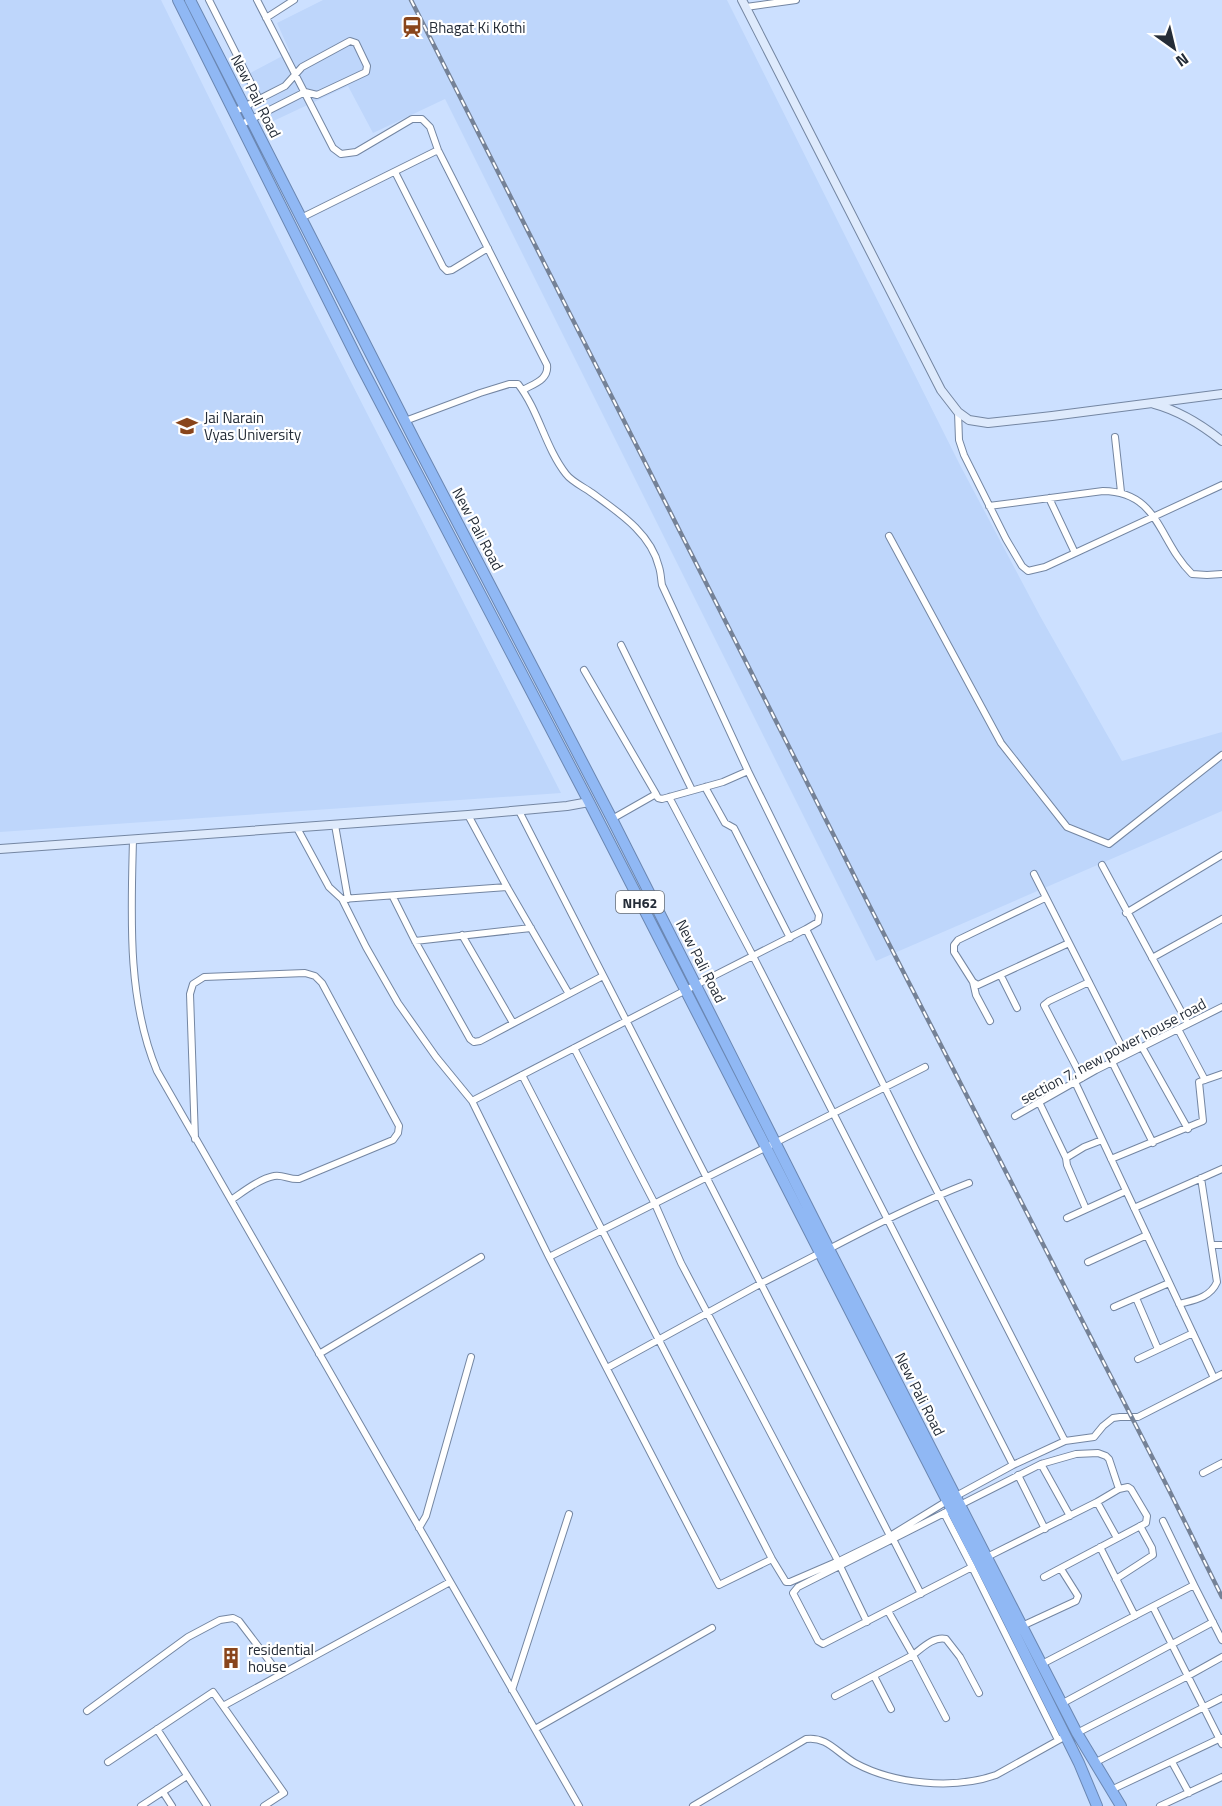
<svg xmlns="http://www.w3.org/2000/svg" width="1222" height="1806" viewBox="0 0 1222 1806" font-family="'Titillium Web',sans-serif">
<rect width="100%" height="100%" fill="#cce0ff"/>
<path fill="#bed6fb" d="M0,0H161L305,292L561,793L0,832Z
M323,0H727L960,465L1040,616L1122,761L1222,732V811L876,961L445,99L373,133L348,86L267,124L241,78L290,52L277,23Z"/>
<g fill="none" stroke-linecap="round" stroke-linejoin="round">
<defs>
<path id="street" d="M209,0L259,99
M257,0L333,148L341,154L356,152L412,119H422L430,127L438,150L547,365C549,380 533,384 523,390
M746,7L796,0
M266,18L294,0
M234,112L285,86L302,67L350,41L356,43L367,66L366,72L317,95L305,92L240,125
M395,172L443,267L447,271L452,270L488,248
M301,218L438,150
M958,412L959,440L964,455L1006,539L1022,566L1028,571L1045,567L1222,485
M405,421L480,393L509,384H518C539,411 545,447 566,474C572,482 584,487 592,493C618,512 651,533 659,567C661,573 661,580 662,585L748,771L819,915L818,922L806,929
M1115,437L1121,492
M1049,498L1075,553
M989,506L1103,491C1160,492 1158,541 1192,574L1207,575L1222,574
M889,536L1001,743L1067,827L1109,844L1222,755
M621,645L692,790
M584,670L656,794
M705,787L725,823L734,828L790,938
M669,797L753,956L1013,1465
M519,811L890,1536
M468,815L507,887L569,994
M612,819L656,794L658,798L662,799L723,782L748,771
M335,825L348,899
M297,828L329,887L342,899L366,947L398,1003L436,1057L472,1101L549,1257L719,1585L772,1559
M133,840C131,917 127,999 157,1071L579,1806
M1102,865L1188,1024
M1034,874L1126,1055
M393,897L415,941L470,1039L474,1042L480,1041L603,976
M1045,898L958,940L954,945V952L973,982L978,985L1069,943
M342,899L507,887
M1126,913L1222,855
M462,935L513,1023
M415,941L531,928
M1152,958L1222,919
M1001,976L1017,1008
M973,982L976,995L990,1021
M1178,1029L1205,1080
M1142,1047L1188,1129
M574,1048L655,1204L681,1263L838,1561
M1112,1062L1153,1143
M522,1075L772,1559L786,1582H790L841,1560L890,1536L947,1501L1013,1465L1065,1441L1094,1437L1103,1426L1113,1418L1120,1417H1138L1222,1374
M1082,1078L1044,1005L1049,1001L1089,982
M1075,1082L1214,1378
M472,1101L686,990L806,929L916,1150L1065,1441
M1039,1102L1066,1158
M1015,1116L1096,1070L1222,1007
M195,1139L190,994L193,984L204,977L305,973L315,976L322,983L399,1126L398,1133L393,1140L299,1179C290,1180 282,1174 274,1176C259,1179 243,1192 231,1200
M1111,1159L1203,1121L1199,1082L1222,1074
M1134,1208L1222,1169
M1086,1209L1067,1165L1066,1158L1084,1147L1102,1140
M1067,1218L1126,1191
M1212,1245H1222
M829,1249C875,1225 920,1202 969,1183
M549,1257L925,1067
M1088,1262L1147,1235
M1136,1298L1158,1349
M1179,1304C1194,1300 1210,1298 1217,1282L1201,1178
M1114,1307L1169,1283
M319,1354L481,1257
M1138,1359L1193,1333
M607,1368L760,1284L820,1253
M1041,1464L1070,1516
M1203,1473L1222,1463
M1018,1475L1045,1529
M1097,1502L1117,1538
M944,1513L972,1567L823,1644L818,1641L793,1593L798,1587L1041,1464L1076,1454L1098,1453L1106,1456L1109,1459L1119,1489
M1163,1521L1194,1585
M419,1528L426,1516L471,1357
M893,1539L921,1594
M1100,1547L1135,1616
M987,1557L1097,1502L1119,1489L1128,1487L1131,1489L1147,1516L1146,1523L1044,1577
M840,1566L867,1622
M972,1567L1058,1740
M1116,1579L1153,1555L1152,1548L1140,1526
M1153,1607L1222,1744
M1022,1626L1076,1601L1078,1596L1061,1569
M1042,1664L1194,1585L1222,1640
M874,1676L891,1709
M512,1690L569,1514
M835,1696L913,1655L888,1611
M1063,1703L1213,1622
M87,1711L188,1637L220,1620L233,1618L239,1621L280,1675
M946,1718L913,1655C922,1648 934,1636 946,1639L960,1657L979,1693
M157,1729L207,1806
M535,1729L712,1628
M1077,1733L1188,1676L1222,1657
M108,1762L213,1692L223,1706
M1172,1762L1189,1793
M1094,1763L1222,1698
M1111,1790L1221,1738
M163,1792L172,1806
M141,1806L187,1776
M264,1806L284,1793L223,1706L450,1582
M693,1806L806,1739C827,1736 837,1753 855,1763C894,1784 953,1790 996,1775L1066,1736
M1160,1806L1222,1777"/>
<path id="secondary" d="M742,0L941,390L958,412L969,420L988,423L1052,416L1222,394
M1154,404C1180,411 1202,425 1222,441
M0,849L468,815L567,806L589,802"/>
<path id="highway" d="M178,0L360,364L589,802L1000,1604L1079,1763L1097,1806
M190,0L415,441L612,819L829,1249L1022,1626L1077,1733L1121,1806"/>
</defs>
<use href="#street" stroke="#7486a2" stroke-width="8"/>
<use href="#secondary" stroke="#7486a2" stroke-width="10"/>
<use href="#highway" stroke="#6b87b2" stroke-width="12"/>
<use href="#street" stroke="#fff" stroke-width="6"/>
<use href="#secondary" stroke="#deeafc" stroke-width="8"/>
<use href="#highway" stroke="#90b8f4" stroke-width="10"/>
<defs>
<path id="rail" d="M411,0L868,903L1169,1490L1222,1597"/>
</defs>
<use href="#rail" stroke="#758297" stroke-width="4.5"/>
<use href="#rail" stroke="#fff" stroke-width="2" stroke-dasharray="7" stroke-linecap="butt"/>
</g>
<defs>
<symbol id="station-bare" viewBox="-9 -9 18 18"><path d="M-3-6H3Q5-6 5-4V2Q5 4 3 4L4.5 6H3L1.5 4h-3L-3 6H-4.5L-3 4Q-5 4-5 2V-4Q-5-6-3-6ZM-3.5-4v3h7v-3ZM-3.5 1v1.5H-2V1ZM2 1v1.5H3.5V1Z" fill="#89451b" stroke="#fff" stroke-width="2.5" paint-order="stroke"/></symbol>
<symbol id="university-bare" viewBox="-9 -9 18 18"><path d="M0-5L7-2L0 1L-7-2ZM-4 1L0 2.5L4 1V4Q0 6-4 4Z" fill="#89451b" stroke="#fff" stroke-width="2.5" paint-order="stroke"/></symbol>
<symbol id="building-bare" viewBox="-9 -9 18 18"><path d="M-4-6H4V6H1V3H-1V6H-4ZM-2.5-4.3h1.7v1.8h-1.7ZM.8-4.3h1.7v1.8H.8ZM-2.5-1h1.7V.8h-1.7ZM.8-1h1.7V.8H.8Z" fill="#89451b" stroke="#fff" stroke-width="2.5" paint-order="stroke"/></symbol>
</defs>
<g fill-rule="evenodd">
<use href="#station-bare" x="397" y="12" width="30" height="30"/>
<use href="#university-bare" x="172" y="411" width="30" height="30"/>
<use href="#building-bare" x="216" y="1643" width="30" height="30"/>
</g>
<g text-anchor="middle" dominant-baseline="central" stroke-width="4.5" stroke-linejoin="round" paint-order="stroke">
<rect fill="#fff" stroke="#666c74" stroke-width="1.5" x="616" y="891" width="48" height="22" rx="4.5"/>
<g font-size="14" font-weight="bold" fill="#252d38">
<text x="640" y="902">NH62</text>
</g>
<g font-size="15" fill="#252d38" stroke="#fff" text-anchor="start">
<text x="429" y="27">Bhagat Ki Kothi</text>
<text x="204" y="417">Jai Narain<tspan x="204" dy="17">Vyas University</tspan></text>
<text x="248" y="1649">residential<tspan x="248" dy="17">house</tspan></text>
</g>
<g font-size="15" fill="#252d38" stroke="#fff">
<text transform="translate(256 96) rotate(63)">New Pali Road</text>
<text transform="translate(478 529) rotate(62)">New Pali Road</text>
<text transform="translate(701 961) rotate(63)">New Pali Road</text>
<text transform="translate(1113 1051) rotate(-28)">section 7, new power house road</text>
<text transform="translate(920 1394) rotate(63)">New Pali Road</text>
</g>
</g>
<g transform="translate(1174 48) rotate(146)" stroke="#ffffff" stroke-width="4.5" paint-order="stroke">
<path d="M0-4.5L10 22L0 15L-10 22Z" fill="#252d38"/>
<text y="-9" font-size="16" font-weight="bold" text-anchor="middle" fill="#252d38">N</text>
</g>
</svg>
